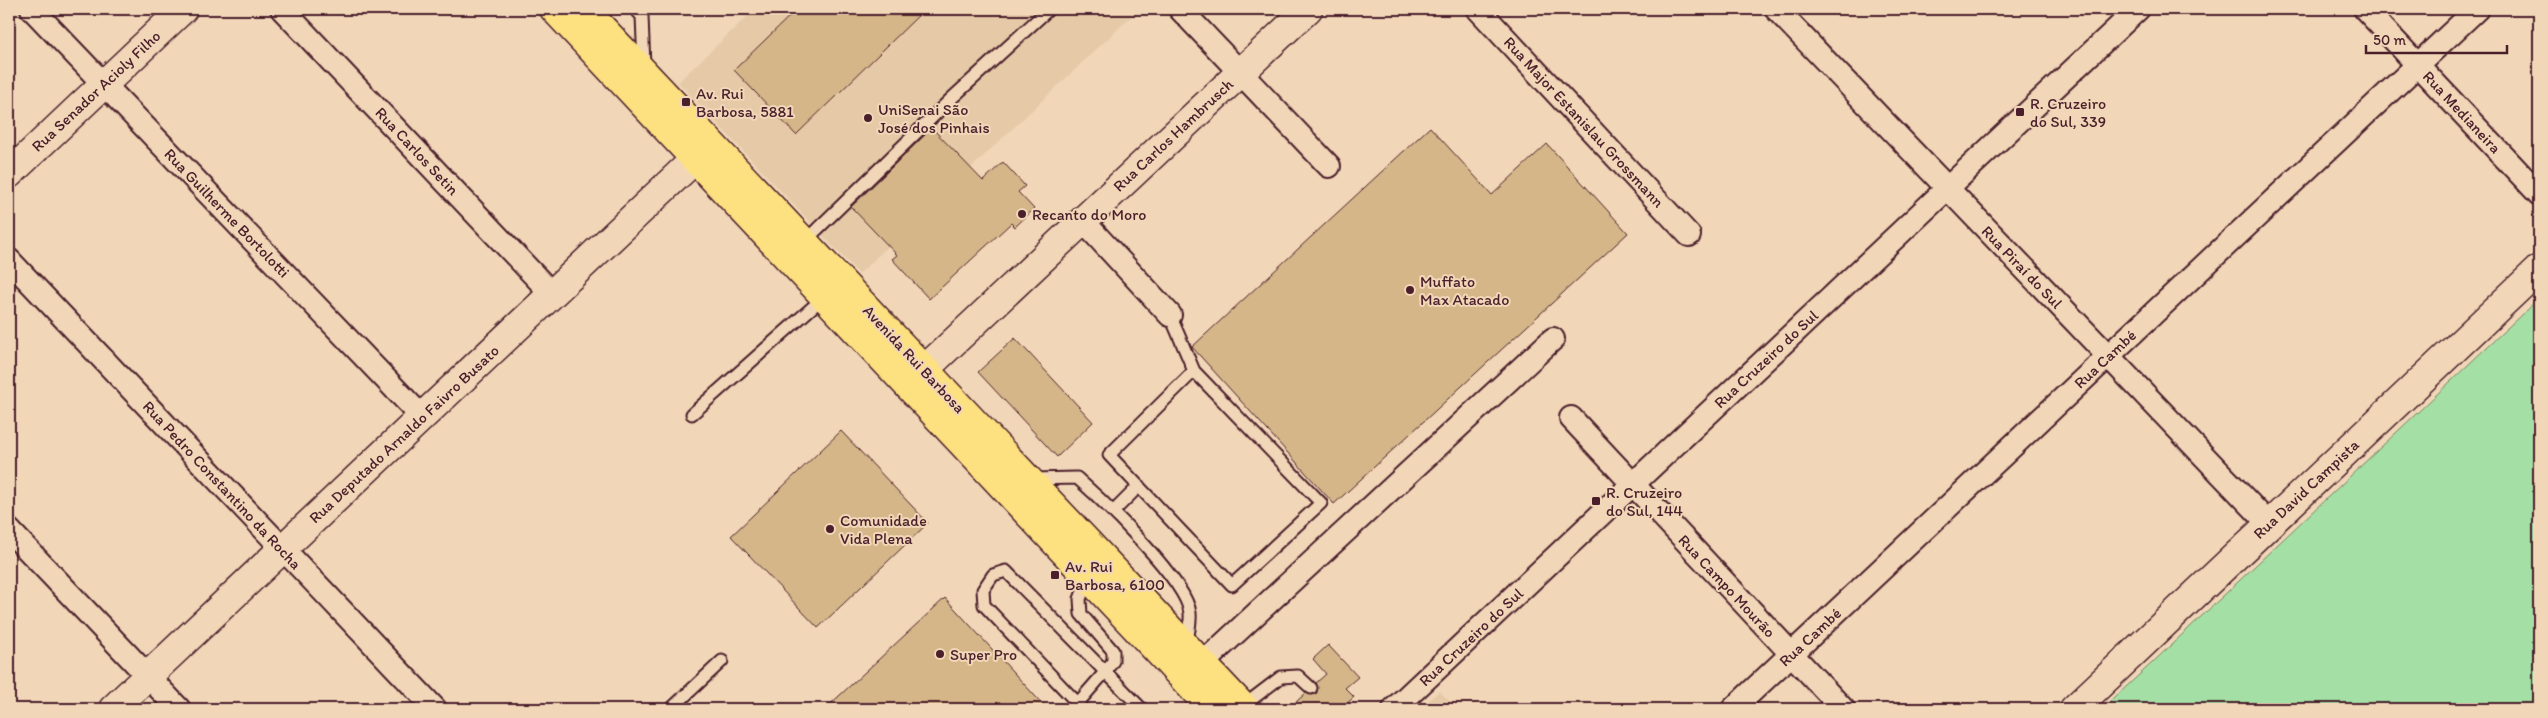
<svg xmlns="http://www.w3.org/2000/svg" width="2548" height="718" viewBox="0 0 2548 718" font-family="Itim,sans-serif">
<rect width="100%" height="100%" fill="#f1d7b8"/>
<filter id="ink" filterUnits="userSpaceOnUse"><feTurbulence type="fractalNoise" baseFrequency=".02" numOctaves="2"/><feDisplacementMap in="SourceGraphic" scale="10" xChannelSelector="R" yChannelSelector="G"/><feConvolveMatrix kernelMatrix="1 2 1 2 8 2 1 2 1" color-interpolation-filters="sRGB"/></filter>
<g filter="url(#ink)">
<path fill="#e6caa7" d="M755,9H1139L859,274L678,82Z
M1439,691L1458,709H1420Z"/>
<path fill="#a4e0a5" stroke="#778068" d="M2539,298V709H2102L2152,663Z"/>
<path fill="#d5b688" stroke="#4a1f2b" d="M797,9H925L796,135L734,70Z
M1430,127L1492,195L1547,144L1628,233L1334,504L1192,347Z
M932,128L983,181L1003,162L1025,186L1018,192L1034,209L1015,227L1011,223L929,299L892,259L897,255L851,207Z
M1015,338L1093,422L1057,457L978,372Z
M841,431L928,523L818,628L731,536Z
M945,598L1047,709H825Z
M1328,645L1358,677L1345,688L1354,697L1341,709H1288L1306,693L1313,695L1317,693L1316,683L1326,674L1313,659Z"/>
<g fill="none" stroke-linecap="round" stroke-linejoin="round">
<defs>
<path id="lane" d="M635,9L642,16L644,66
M804,242L951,99L1049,9
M1170,315L1194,371L1321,503L1232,585L1109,455L1194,371
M692,414L824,297
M1031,479L1077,478C1103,501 1187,581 1190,613C1191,622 1188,634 1187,643
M1114,511L1139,486
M1077,704L1105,672L1113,661V651L1081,614L1080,599L1088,578
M1243,706L1281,677L1298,676L1311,688
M671,709L722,661
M1083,709L984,605L983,590L993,575L1006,571L1142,709"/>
<path id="street" d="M32,9L422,417
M282,9L552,294
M1180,9L1329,166
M1478,9L1689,235
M1776,9L2269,524
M2365,9L2539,194
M1083,221L1170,315
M9,260L435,709
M1571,418L1843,709
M9,530L179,709
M1202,664L1553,339
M1394,709L2138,9
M1733,709L2477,9"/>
<path id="secondary" d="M9,174L183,9
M908,385L1308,9
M113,709L695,159
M2074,709L2539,269"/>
<path id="primary" d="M554,9L1212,709
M584,9L1245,709"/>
</defs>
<use href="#lane" stroke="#4a1f2b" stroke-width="15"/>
<use href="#street" stroke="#4a1f2b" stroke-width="26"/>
<use href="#secondary" stroke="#4a1f2b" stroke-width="31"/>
<use href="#primary" stroke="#4a1f2b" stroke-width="31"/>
<use href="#lane" stroke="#f1d7b8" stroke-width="11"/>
<use href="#street" stroke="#f1d7b8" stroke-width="22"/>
<use href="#secondary" stroke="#f1d7b8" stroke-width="28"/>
<use href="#primary" stroke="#fde080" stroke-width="28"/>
</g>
</g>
<g fill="#4a1f2b" stroke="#f1d7b8" stroke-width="2">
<rect x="681" y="97" width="10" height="10" rx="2.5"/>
<rect x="2015" y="107" width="10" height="10" rx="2.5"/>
<circle cx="868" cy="118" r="5"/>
<circle cx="1022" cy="214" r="5"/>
<circle cx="1410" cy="290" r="5"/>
<rect x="1591" y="496" width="10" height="10" rx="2.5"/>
<circle cx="830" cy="529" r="5"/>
<rect x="1050" y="570" width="10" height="10" rx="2.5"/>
<circle cx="940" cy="654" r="5"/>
</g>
<g text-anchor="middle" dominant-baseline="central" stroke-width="4" stroke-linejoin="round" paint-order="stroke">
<g font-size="16" fill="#4a1f2b" stroke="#f1d7b8">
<text transform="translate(96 91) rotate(-43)">Rua Senador Acioly Filho</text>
<text transform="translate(2462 112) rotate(47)">Rua Medianeira</text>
<text transform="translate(1584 122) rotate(47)">Rua Major Estanislau Grossmann</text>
<text transform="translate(1173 135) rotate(-43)">Rua Carlos Hambrusch</text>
<text transform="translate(417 151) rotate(47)">Rua Carlos Setin</text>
<text transform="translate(227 213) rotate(46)">Rua Guilherme Bortolotti</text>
<text transform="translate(2022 267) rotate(46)">Rua Piraí do Sul</text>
<text transform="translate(914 359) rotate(47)">Avenida Rui Barbosa</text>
<text transform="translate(1766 359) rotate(-43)">Rua Cruzeiro do Sul</text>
<text transform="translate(2105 359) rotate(-43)">Rua Cambé</text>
<text transform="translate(404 434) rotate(-43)">Rua Deputado Arnaldo Faivro Busato</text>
<text transform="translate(222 485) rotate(47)">Rua Pedro Constantino da Rocha</text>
<text transform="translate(2306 489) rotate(-43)">Rua David Campista</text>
<text transform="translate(1727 586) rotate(47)">Rua Campo Mourão</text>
<text transform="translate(1471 637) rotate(-43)">Rua Cruzeiro do Sul</text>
<text transform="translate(1810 637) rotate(-43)">Rua Cambé</text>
</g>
<g font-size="16" fill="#4a1f2b" stroke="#f1d7b8" text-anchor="start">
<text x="696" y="93">Av. Rui<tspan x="696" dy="18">Barbosa, 5881</tspan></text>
<text x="2030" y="103">R. Cruzeiro<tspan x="2030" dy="18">do Sul, 339</tspan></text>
<text x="878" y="109">UniSenai São<tspan x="878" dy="18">José dos Pinhais</tspan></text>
<text x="1032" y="214">Recanto do Moro</text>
<text x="1420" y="281">Muffato<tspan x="1420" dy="18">Max Atacado</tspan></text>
<text x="1606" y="492">R. Cruzeiro<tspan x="1606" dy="18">do Sul, 144</tspan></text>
<text x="840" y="520">Comunidade<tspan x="840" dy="18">Vida Plena</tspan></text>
<text x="1065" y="566">Av. Rui<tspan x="1065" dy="18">Barbosa, 6100</tspan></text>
<text x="950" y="654">Super Pro</text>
</g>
</g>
<rect width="2548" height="718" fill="none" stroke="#f1d7b8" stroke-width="30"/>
<rect x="15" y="15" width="2518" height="688" fill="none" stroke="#4a1f2b" stroke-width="2" filter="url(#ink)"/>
<path d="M2366 45v8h141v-8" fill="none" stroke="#4a1f2b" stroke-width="2.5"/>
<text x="2373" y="45" font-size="15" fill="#4a1f2b" stroke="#f1d7b8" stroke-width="4" paint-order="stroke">50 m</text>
</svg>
